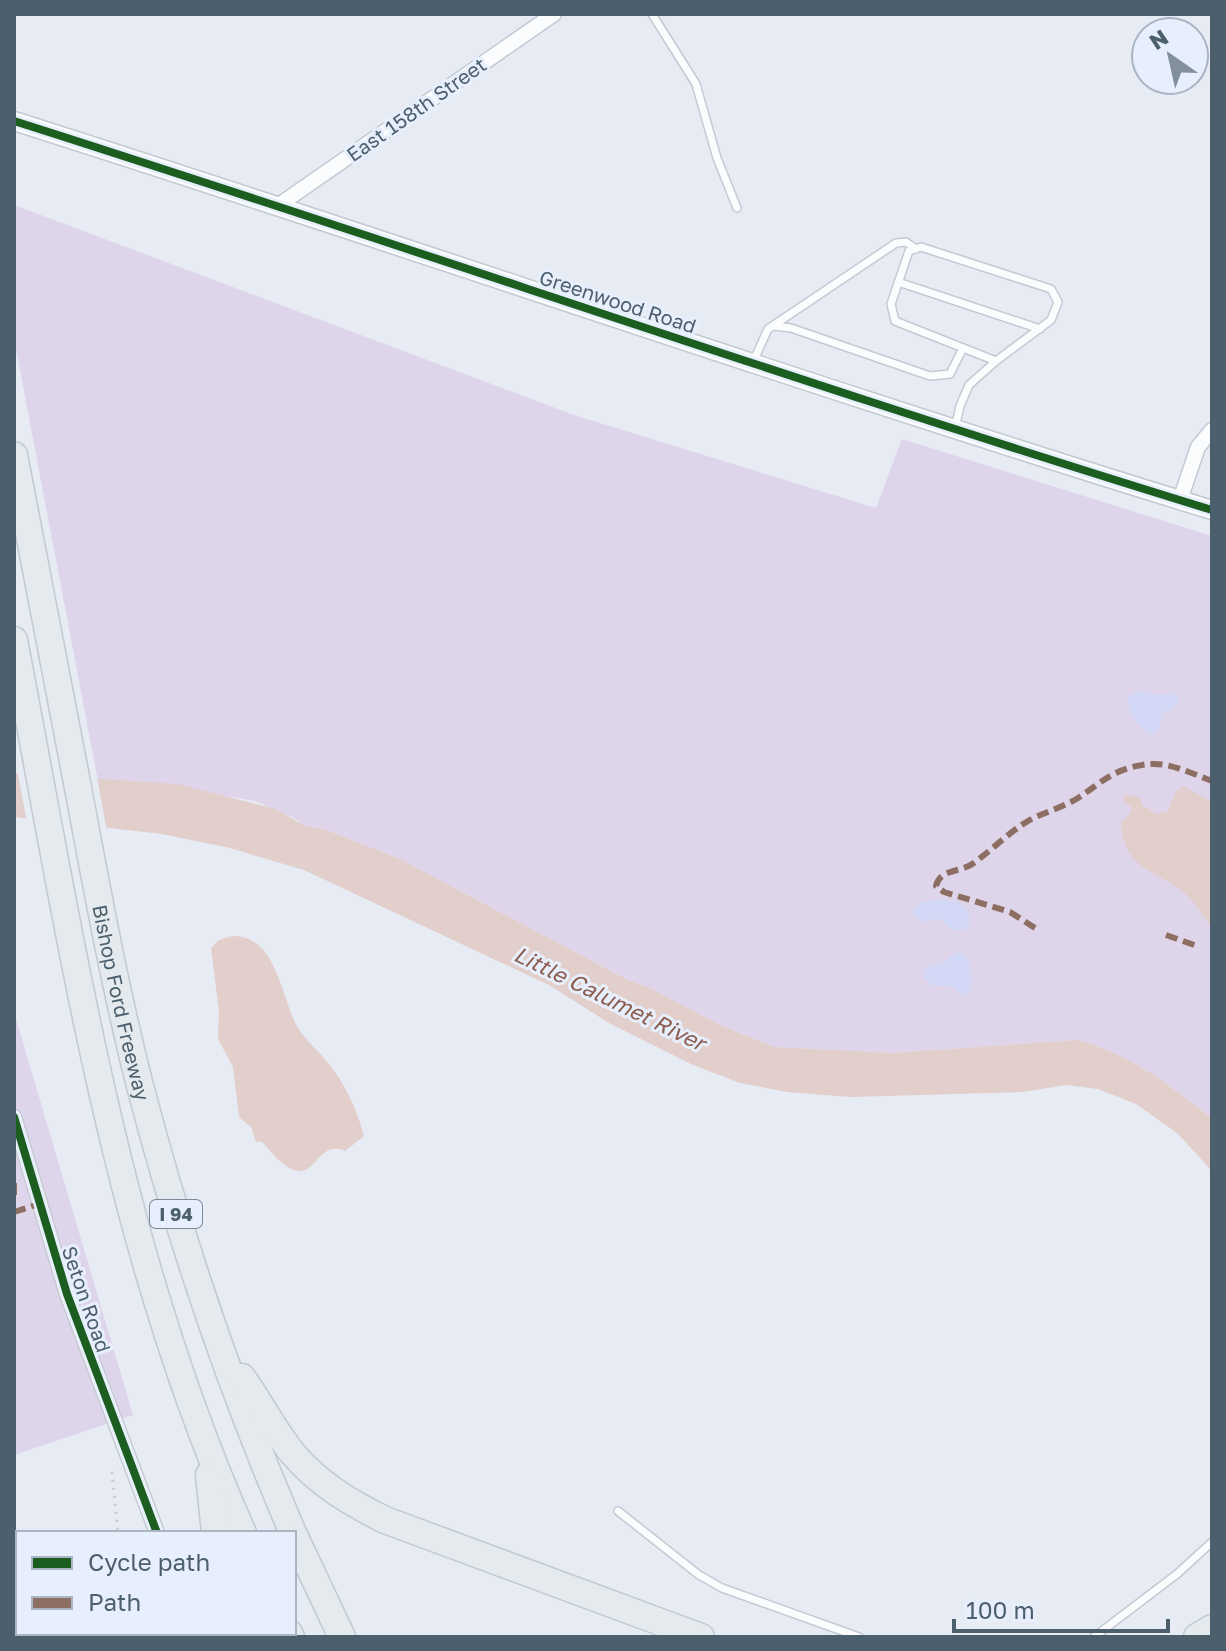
<svg xmlns="http://www.w3.org/2000/svg" width="1226" height="1651" viewBox="0 0 1226 1651" font-family="'Golos Text',sans-serif">
<rect width="100%" height="100%" fill="#e7ebf4"/>
<path fill="#dfd5eb" d="M14,205L574,415L876,508L902,439L1212,536V1118C1171,1086 1127,1052 1077,1040L893,1053L774,1047L720,1025L650,988L626,979L400,859L324,829L305,826L294,818L255,801L138,782L98,781L14,339Z
M14,1012L133,1415L14,1455Z"/>
<path fill="#d2d8f5" d="M1138,691L1160,695L1173,692L1179,698L1177,706L1163,714L1159,730L1152,735C1139,732 1128,710 1127,697Z
M942,899L959,903L968,911L970,922L966,929L952,931C939,920 943,915 923,922L913,915V909L921,902Z
M959,951C973,957 971,976 971,990L964,996L952,987L931,985L923,976L927,967L941,963Z"/>
<path fill="#e2cecb" d="M14,773L177,784L276,809L305,826L324,829L400,859L626,979L650,988L720,1025L774,1047L893,1053L1077,1040C1127,1052 1171,1086 1212,1118V1171L1177,1133L1136,1104L1098,1089L1066,1085L1023,1092L850,1097L787,1092L740,1083L691,1064L609,1023L549,985L304,870L230,848L162,834L14,817Z
M1183,786L1212,802V928C1204,918 1197,906 1189,897C1160,869 1123,873 1121,822L1130,814L1132,808L1124,801V794L1141,798L1142,805L1157,814L1168,811L1175,793Z
M233,936C279,936 281,1003 300,1031C308,1043 320,1052 329,1064C346,1085 357,1110 364,1136L345,1151C315,1138 316,1188 285,1165C276,1159 270,1150 262,1142H256L251,1127L239,1117L233,1067L218,1039L219,1011L211,948L219,940Z"/>
<path fill="#e7ebf4" d="M17,769L97,777L107,832L27,823Z"/>
<g fill="none" stroke-linecap="round" stroke-linejoin="round">
<defs>
<path id="service" d="M652,14L696,84L717,158L737,208
M898,282L1040,329
M774,326L791,328L930,376L950,374L963,348
M754,360L768,329L896,243L906,242L916,249
M955,428L960,406L969,385L996,361L1051,320L1058,302L1051,289L921,247L909,251L891,304L895,321L996,361
M618,1511L699,1575L722,1588L859,1637
M1094,1637L1177,1574L1212,1542"/>
<path id="minor" d="M279,205L554,14
M1180,500L1198,447L1212,430
M14,1117L67,1294L157,1533
M174,1633V1637"/>
<path id="tertiary" d="M14,121C414,248 811,387 1212,510"/>
<g id="motorway">
<path id="s1" d="M14,455C36,567 57,680 79,793C97,890 115,987 139,1082C179,1236 230,1387 293,1533"/>
<path d="M14,640C72,943 116,1249 243,1533"/>
<path d="M242,1377C260,1402 274,1431 294,1455C320,1485 351,1503 385,1520L701,1637"/>
<path d="M209,1475L215,1533"/>
<path d="M294,1535L342,1637"/>
<path d="M289,1633L291,1637"/>
<path d="M217,1637L218,1633"/>
<path d="M1197,1637L1212,1628"/>
</g>
</defs>
<use href="#service" stroke="#c3cad2" stroke-width="10"/>
<use href="#minor" stroke="#c3cad2" stroke-width="17"/>
<use href="#tertiary" stroke="#c3cad2" stroke-width="21"/>
<use href="#motorway" stroke="#c2c9d0" stroke-width="29"/>
<path stroke="#c6cdd3" stroke-width="3" stroke-dasharray="2 6" stroke-linecap="butt" d="M112,1472L118,1533
M119,1633L121,1637"/>
<use href="#service" stroke="#fbfcfd" stroke-width="7"/>
<use href="#minor" stroke="#fbfcfd" stroke-width="14"/>
<use href="#tertiary" stroke="#fbfcfd" stroke-width="18"/>
<use href="#motorway" stroke="#e4eaee" stroke-width="26"/>
<path stroke="#8d6e63" stroke-width="6" stroke-dasharray="12 6" stroke-linecap="butt" d="M1035,928L1010,912L944,892L936,886C940,868 962,873 975,862C993,849 1008,833 1028,821C1044,812 1062,808 1078,798C1102,782 1112,770 1142,765C1166,760 1190,773 1212,781
M1166,935L1197,946
M14,1183V1196
M14,1212L39,1204"/>
<defs>
<path id="cycleway" d="M14,121C414,248 811,387 1212,510
M14,1117L67,1294L157,1533"/>
</defs>
<use href="#cycleway" stroke="#e8effc" stroke-width="13"/>
<use href="#cycleway" stroke="#1b5e20" stroke-width="8"/>
</g>
<g text-anchor="middle" dominant-baseline="central" stroke-width="6" stroke-linejoin="round" paint-order="stroke">
<rect fill="#e8effc" stroke="#7b8a98" stroke-width="2" x="150" y="1200" width="52" height="28" rx="6"/>
<g font-size="18" font-weight="bold" fill="#4c5f6d">
<text x="176" y="1214">I 94</text>
</g>
<g font-size="20" fill="#4c5f6d" stroke="#e8effc">
<text transform="translate(416 109) rotate(-35)">East 158th Street</text>
<text transform="translate(618 301) rotate(18)">Greenwood Road</text>
<text stroke="none"><textPath href="#s1" startOffset="558">Bishop Ford Freeway</textPath></text>
<text transform="translate(87 1299) rotate(71)">Seton Road</text>
</g>
<g font-size="22" font-style="italic" fill="#8c5d4f" stroke="#e8effc">
<text transform="translate(610 998) rotate(26)">Little Calumet River</text>
</g>
</g>
<rect width="1226" height="1651" fill="none" stroke="#4c5f6d" stroke-width="32"/>
<rect x="16" y="1531" width="280" height="104" fill="#e8effc" stroke="#aab5c3" stroke-width="2"/>
<rect x="32" y="1557" width="40" height="12" fill="#1b5e20" stroke="#aab5c3" stroke-width="2"/>
<text x="88" y="1571" font-size="24" fill="#4c5f6d">Cycle path</text>
<rect x="32" y="1597" width="40" height="12" fill="#8d6e63" stroke="#aab5c3" stroke-width="2"/>
<text x="88" y="1611" font-size="24" fill="#4c5f6d">Path</text>
<g transform="translate(1170 56) rotate(326)"><circle r="38" fill="#e8effc" stroke="#aab5c3" stroke-width="2"/>
<path d="M0-6L14 30L0 20L-14 30Z" fill="#82909c"/>
<text y="-12" font-size="22" font-weight="bold" text-anchor="middle" fill="#4c5f6d">N</text>
</g>
<path d="M954 1619v12h214v-12" fill="none" stroke="#4c5f6d" stroke-width="4"/>
<text x="966" y="1619" font-size="24" fill="#4c5f6d" stroke="#e8effc" stroke-width="6" paint-order="stroke">100 m</text>
</svg>
